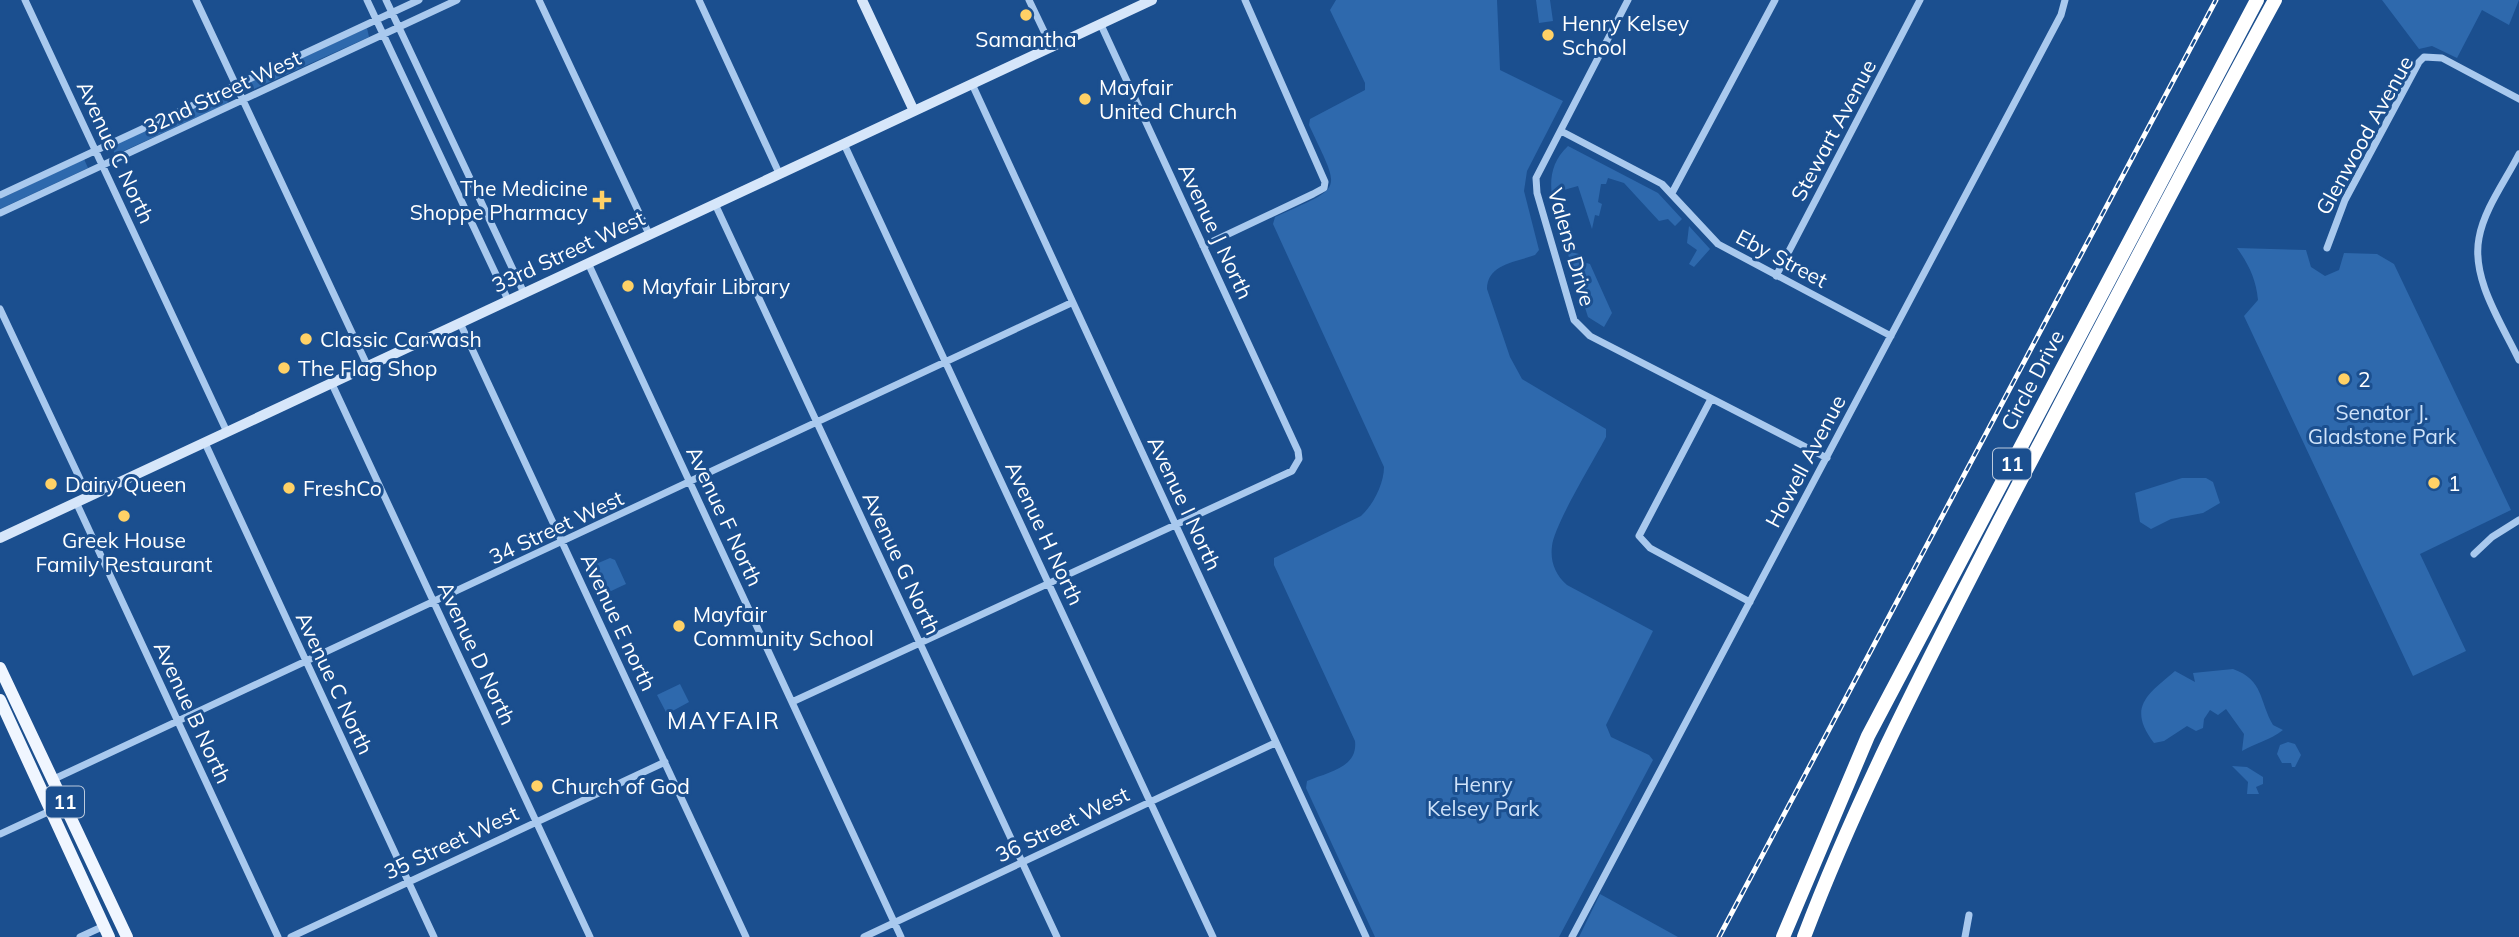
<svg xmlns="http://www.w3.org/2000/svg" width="2519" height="937" viewBox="0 0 2519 937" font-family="Mulish,sans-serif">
<rect width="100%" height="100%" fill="#1b4f8f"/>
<path fill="#2e69ad" d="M1336,0H1497L1500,70L1563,101L1527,171L1524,191L1539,250L1535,255C1516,262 1487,264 1487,289L1510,357L1522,379L1606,429V437C1594,460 1554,525 1552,546C1550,561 1555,575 1567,585L1653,631L1606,725L1611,737L1649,755L1653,760L1559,937H1375L1306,788L1307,781C1328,772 1358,768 1355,741L1274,565V558L1361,516C1373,505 1384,484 1384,467L1273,224L1275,217C1345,185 1341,194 1309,125L1310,119L1365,90V83L1330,10Z
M1536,0H1550L1553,21L1539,23Z
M2382,0H2519L2509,25L2482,10L2457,58L2432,46L2419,49Z
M367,28L369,37L254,89L251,82Z
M225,94L228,103L115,155L112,146Z
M1568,146L1658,193L1682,219L1675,226L1668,219L1659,221L1624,183L1608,178L1606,184H1601L1598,202L1602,204L1599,216L1595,215L1592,229L1578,186L1553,193L1558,209L1566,207L1567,210L1556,214C1549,189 1547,166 1568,146Z
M84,159L88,168L0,209V199Z
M1689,226L1710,249L1694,267L1689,264L1697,250L1687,243Z
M2237,248L2306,250L2311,267L2325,276L2339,270L2344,253L2377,254L2394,264L2511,510L2420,554L2466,651L2413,676L2244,316L2258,300C2256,279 2249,265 2237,248Z
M1567,251L1579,254L1583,262L1590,264L1612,313L1604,327L1588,317Z
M2182,478H2206L2213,482L2220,503L2203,513L2171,519L2151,529L2140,522L2135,493Z
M610,558L615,560L626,584L609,592L596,564Z
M2233,669C2264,680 2259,701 2273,725L2283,730C2270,740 2256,743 2242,751L2244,734L2226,709L2218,715L2210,710L2204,719L2203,728L2196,731L2187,726L2164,741L2154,743C2127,707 2147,695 2175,671L2195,682L2193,673Z
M680,684L689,702L667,714L657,695Z
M2288,742L2295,744L2301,755L2295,767H2292L2291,763H2282L2277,754L2280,745Z
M2232,766L2247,767L2263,777V784L2256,787L2259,794H2247L2248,782Z
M1600,894L1678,937H1579Z"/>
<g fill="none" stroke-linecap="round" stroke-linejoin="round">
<path stroke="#a9c9ee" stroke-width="7" d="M25,0L227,432
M196,0L368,367
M367,0L508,300
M386,0L524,293
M539,0L649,234
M699,0L779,173
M1029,0L1052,48
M1628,0L1536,178L1537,193L1574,320L1590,336L1827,458
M972,84L1366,937
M1561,131L1662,184L1718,244L1891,336
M844,144L1213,937
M2519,154C2506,180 2484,209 2479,238C2471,279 2502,324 2519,360
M1672,193L1775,0
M0,195L419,0
M715,204L1057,937
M0,213L457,0
M1203,246L1313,194L1324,188L1325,182L1245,0
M2327,248L2345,200L2419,62L2424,57L2442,58L2519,99
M588,263L901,937
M1776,276L1920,0
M0,309L88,496
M460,323L746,937
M332,384L590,937
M1711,399L1639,536L1650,548L1750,602
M205,443L434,937
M76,502L278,937
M2474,554L2492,537L2519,520
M792,702L1292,471L1299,459L1298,451L1101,25
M54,779L1071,303
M0,834L50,811
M80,937L104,926
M291,937L665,762
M864,937L1275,743
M1572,937L2061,15L2065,0
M1965,937L1969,915"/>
<path stroke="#d6e6fa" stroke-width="10" d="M862,0L914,111
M0,538L1152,0"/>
<path stroke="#f0f6ff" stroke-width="12" d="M0,668L127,937
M0,700L109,937"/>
<path stroke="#fff" stroke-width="14" d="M1783,937L1868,736L2257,0
M1804,937C1859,792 1930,657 2000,520C2091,346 2181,172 2275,0"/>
<defs>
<path id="rail" d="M1719,937L2216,0"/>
</defs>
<use href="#rail" stroke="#fff" stroke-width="5"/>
<use href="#rail" stroke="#1b4f8f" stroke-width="2.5" stroke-dasharray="8" stroke-linecap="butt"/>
</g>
<g fill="#ffd166" stroke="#1b4f8f" stroke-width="2.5">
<circle cx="1026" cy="15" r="7"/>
<circle cx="1548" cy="35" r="7"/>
<circle cx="1085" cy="99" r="7"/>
<path d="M598.5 189.5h7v7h7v7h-7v7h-7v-7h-7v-7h7z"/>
<circle cx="628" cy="286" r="7"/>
<circle cx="306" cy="339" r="7"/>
<circle cx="284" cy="368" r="7"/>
<circle cx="2344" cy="379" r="7"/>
<circle cx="2434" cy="483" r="7"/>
<circle cx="51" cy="484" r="7"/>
<circle cx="289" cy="488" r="7"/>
<circle cx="124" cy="516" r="7"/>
<circle cx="679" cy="626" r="7"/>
<circle cx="537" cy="786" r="7"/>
</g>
<g text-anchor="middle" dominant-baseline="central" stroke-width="6" stroke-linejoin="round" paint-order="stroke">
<g fill="#1b4f8f" stroke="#bbcadd" stroke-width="2">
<rect x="1993" y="448.5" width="38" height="31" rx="5"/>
<rect x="46" y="786.5" width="38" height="31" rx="5"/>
</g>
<g font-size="19" font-weight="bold" fill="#fff">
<text x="2012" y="464">11</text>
<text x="65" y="802">11</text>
</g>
<g font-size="21" fill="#fff" stroke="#1b4f8f" text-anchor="start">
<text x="1562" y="23">Henry Kelsey<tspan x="1562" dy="24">School</tspan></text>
<text x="1026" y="39" text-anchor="middle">Samantha</text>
<text x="1099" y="87">Mayfair<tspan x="1099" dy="24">United Church</tspan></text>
<text x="588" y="188" text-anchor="end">The Medicine<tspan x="588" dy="24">Shoppe Pharmacy</tspan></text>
<text x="642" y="286">Mayfair Library</text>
<text x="320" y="339">Classic Carwash</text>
<text x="298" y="368">The Flag Shop</text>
<text x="2358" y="379">2</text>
<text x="2448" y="483">1</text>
<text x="65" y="484">Dairy Queen</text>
<text x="303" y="488">FreshCo</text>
<text x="124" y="540" text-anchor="middle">Greek House<tspan x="124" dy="24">Family Restaurant</tspan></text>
<text x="693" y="614">Mayfair<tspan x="693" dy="24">Community School</tspan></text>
<text x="551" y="786">Church of God</text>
</g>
<g font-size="21" fill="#fff" stroke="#1b4f8f">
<text transform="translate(222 92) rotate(-25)">32nd Street West</text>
<text transform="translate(1833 130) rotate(-62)">Stewart Avenue</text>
<text transform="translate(2364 135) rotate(-61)">Glenwood Avenue</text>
<text transform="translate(116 152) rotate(65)">Avenue C North</text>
<text transform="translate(1216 231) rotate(65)">Avenue J North</text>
<text transform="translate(1572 247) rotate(74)">Valens Drive</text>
<text transform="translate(568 251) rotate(-25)">33rd Street West</text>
<text transform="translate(1782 258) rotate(28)">Eby Street</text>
<text transform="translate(2032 380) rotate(-62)">Circle Drive</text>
<text transform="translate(1805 461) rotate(-62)">Howell Avenue</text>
<text transform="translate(1185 503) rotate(65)">Avenue I North</text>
<text transform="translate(725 516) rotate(65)">Avenue F North</text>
<text transform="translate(556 527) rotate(-25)">34 Street West</text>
<text transform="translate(1045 533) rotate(65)">Avenue H North</text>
<text transform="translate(902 563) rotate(65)">Avenue G North</text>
<text transform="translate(619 622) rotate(65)">Avenue E north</text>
<text transform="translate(477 653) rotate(65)">Avenue D North</text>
<text transform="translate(335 683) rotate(65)">Avenue C North</text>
<text transform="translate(193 712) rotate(65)">Avenue B North</text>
<text transform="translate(1062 824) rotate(-26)">36 Street West</text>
<text transform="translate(451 842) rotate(-25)">35 Street West</text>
</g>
<g font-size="21" fill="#cfe3fa" stroke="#1b4f8f">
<text x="2382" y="412">Senator J.<tspan x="2382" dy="24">Gladstone Park</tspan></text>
<text x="1483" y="784">Henry<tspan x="1483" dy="24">Kelsey Park</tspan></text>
</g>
<g font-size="23" letter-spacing="2" fill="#fff" stroke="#1b4f8f">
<text x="724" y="720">MAYFAIR</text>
</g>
</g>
</svg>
